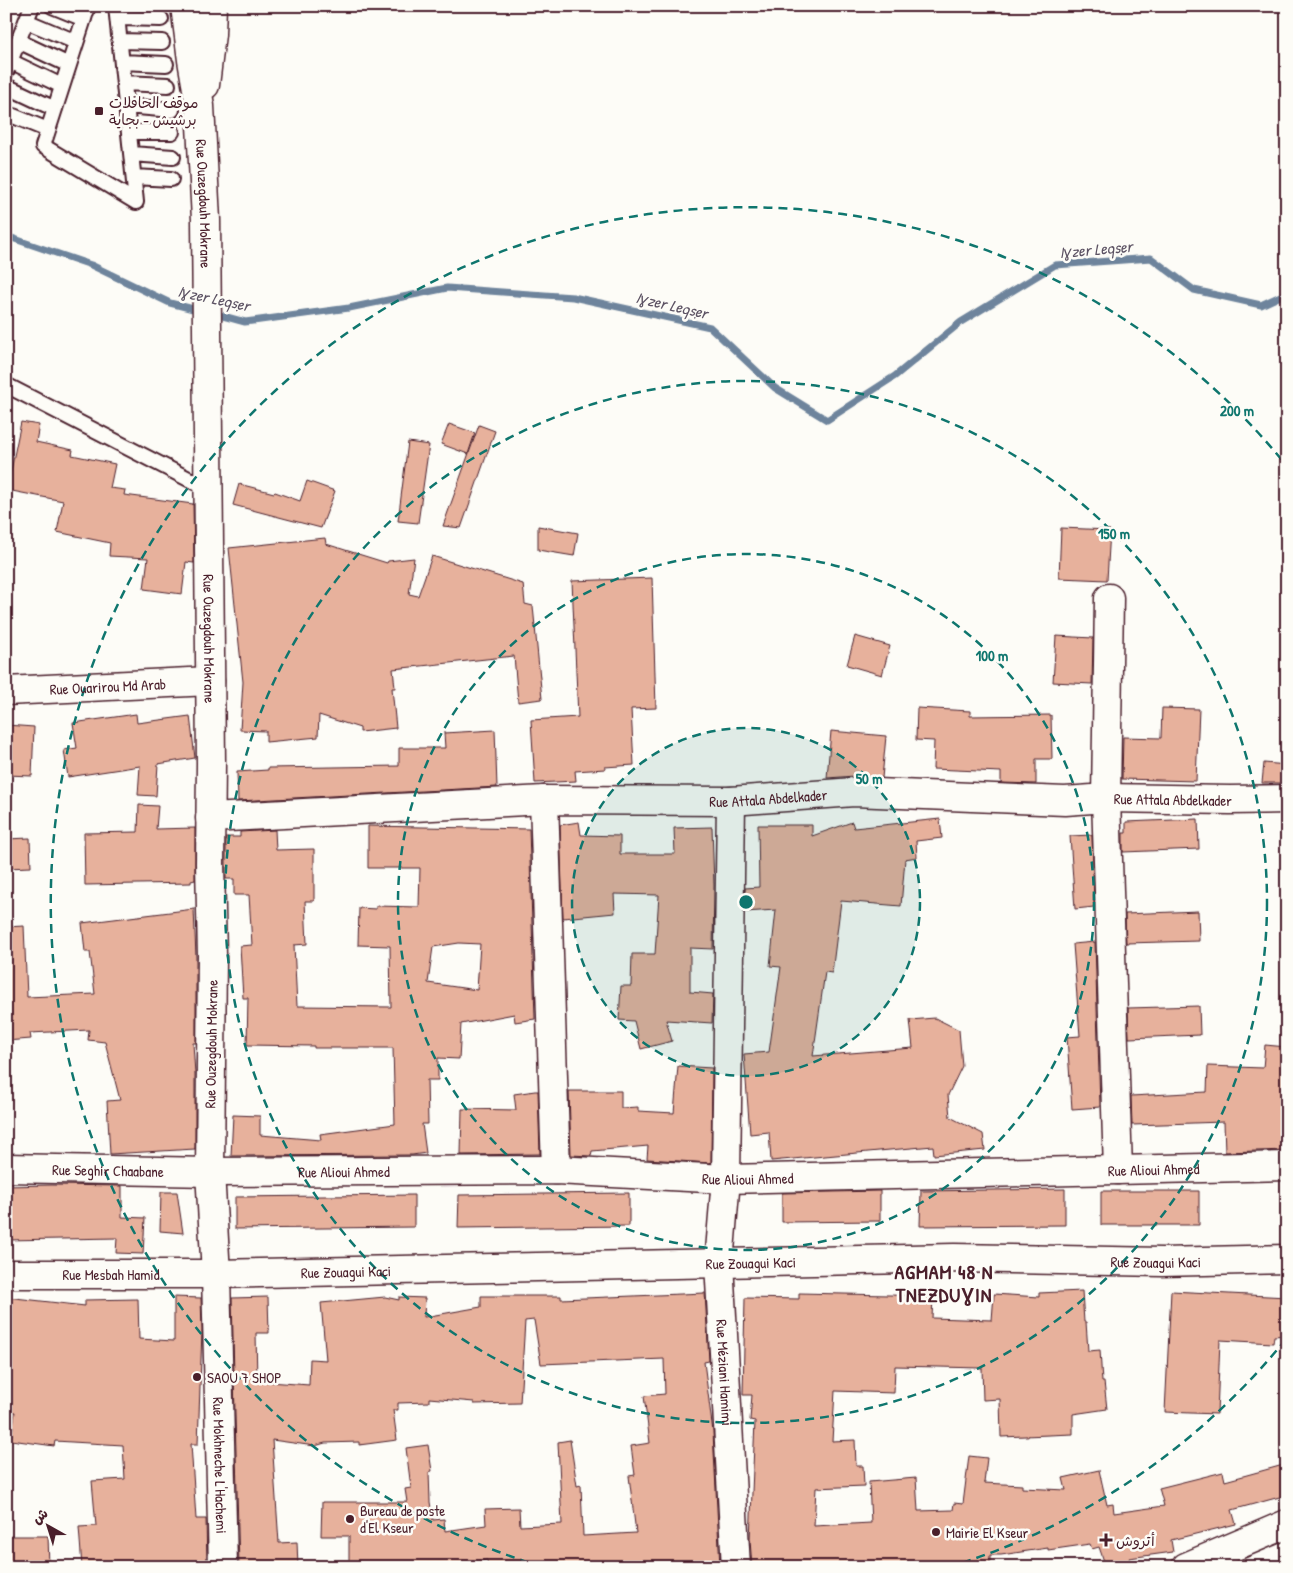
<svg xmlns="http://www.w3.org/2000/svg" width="1293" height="1573" viewBox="0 0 1293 1573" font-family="'Patrick Hand','Playpen Sans Arabic',sans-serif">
<rect width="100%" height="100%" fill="#fdfcf7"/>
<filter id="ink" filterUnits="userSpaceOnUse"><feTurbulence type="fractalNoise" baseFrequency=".02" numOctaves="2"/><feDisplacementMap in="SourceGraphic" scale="10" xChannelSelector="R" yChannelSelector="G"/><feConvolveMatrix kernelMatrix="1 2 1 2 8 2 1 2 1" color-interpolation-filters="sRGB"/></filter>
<g filter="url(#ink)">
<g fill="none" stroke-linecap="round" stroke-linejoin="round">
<path stroke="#6e849c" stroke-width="7" d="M6,236L91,265L170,303L201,311
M212,313L245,322L349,308L447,288L573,297L710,327L775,388L827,420L895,376L961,322L1055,265L1151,258L1194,290L1261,305L1287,293"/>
</g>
<path fill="#e7b19c" stroke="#4a1f2b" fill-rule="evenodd" d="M21,422L39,425L36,442L73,450L72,455L115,464L110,488L125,490L124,495L193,504L194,563L186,562L182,594L144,589L148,558L109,556L110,543L57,532L63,501L7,490Z
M449,424L475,433L468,454L441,444Z
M479,425L495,431L461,528L443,526Z
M408,442L429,445L418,523L398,521Z
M307,481L335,491L321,528L233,505L239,484L274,493L275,492L300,501Z
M538,526L578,533L574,556L538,550Z
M1061,528L1110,530L1107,580L1059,578Z
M325,538L326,544L387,563L388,561L414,558L409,594L418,596L432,556L523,584L525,604L533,606L542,699L518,702L514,656L393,669L395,688H392L396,728L360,732V728L319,715L318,737L266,742V731L240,730L243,682L229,548Z
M652,578L656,708L631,709L634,765L605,767V769L575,771L576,781L535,783L531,720L578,717L572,581Z
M855,636L890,646L882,675L847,665Z
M1056,636L1093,638L1092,684L1053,682Z
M917,708L970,711V716L1051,715L1052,759H1036V784L1001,783V772L933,769L934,741L916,740Z
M1162,708L1199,709L1196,781L1122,779L1123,737L1161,738Z
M136,714L137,723L190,716L195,758L158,764L156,796L138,795L140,766L68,777L64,750L77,748L73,723Z
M6,725L34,727L32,776L6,775Z
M495,730L497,787L238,801L237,772L268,770V768L399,766V748H445L444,733Z
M831,731L886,736L882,778L855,776L827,778Z
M1264,763L1287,765V783H1262Z
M139,805L158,806L156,829L195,828V880L191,881V883L85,885L84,833L138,832Z
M940,819L942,838L916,841L917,857L905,859L901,906L841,901L832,973L825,972L813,1056L913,1048L910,1020L935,1018L959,1030L962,1066L948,1095L950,1117L983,1134L985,1150L934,1155L933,1146L771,1161L769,1132L750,1134L744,1054L769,1052L781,967L770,966L776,910L745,912V888L759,887L758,825H812V836L852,822L854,828Z
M1198,819L1199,849L1123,852V833H1126V822Z
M579,822L581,835L620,836V854H675L674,828L712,827L714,886L713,949L690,948V992L713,994L712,1023L666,1020L672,1041L641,1049L634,1021L619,1020L621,986H631L632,954H655L659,895L614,894L615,913L563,918L560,825Z
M368,826L529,829L535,1019L515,1022L514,1014L461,1024L459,1059L438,1058V1080H427L428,1124H422L426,1153L412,1155L231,1156L233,1115L260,1116V1135L321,1140L320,1134L395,1124L393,1048H314V1046L247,1045L248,998H243L240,946L252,945L249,895H234V879H226V837H240V832L275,830L276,850L314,849V901H305L307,944L294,945L297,1006L391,1007L390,946L358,945L359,908L376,909V906L419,907L420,868H368ZM459,943L480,944L477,990L428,983L433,947Z
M1092,835L1094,907L1075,909L1070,836Z
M30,838L31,867L6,868V839Z
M194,909L196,958V1043H193L195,1074V1149L110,1154L107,1101L120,1100L105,1042L88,1040L89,1030L30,1033L31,1039L6,1041V927L24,926L27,997L95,994L90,952H85L82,923Z
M1198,911L1199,941L1126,943L1125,914Z
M1095,942L1100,1107L1072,1109L1067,1037L1080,1036L1073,944Z
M1199,1006L1200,1035L1129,1038L1128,1008Z
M1265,1045L1287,1047V1150L1225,1152L1224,1122L1132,1125L1131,1096L1207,1092L1208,1066L1263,1068Z
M678,1066L712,1068L711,1163L647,1159L648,1146L592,1151L591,1156L571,1155L569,1091H621V1108L638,1107V1111L674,1113Z
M535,1091H538L540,1154L461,1155L462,1109L516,1110L514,1094Z
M51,1185L122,1186V1217L145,1218L143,1254L116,1253L117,1238L6,1240V1186Z
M1065,1189V1225L920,1226L921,1191Z
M880,1191V1221L782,1222V1193Z
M1101,1191H1199V1225H1101Z
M161,1192H177L183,1233L160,1231Z
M629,1193V1226L458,1228L459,1195Z
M414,1195V1227L235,1229V1197Z
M1082,1291L1084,1322H1086L1088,1351L1100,1350L1102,1382H1104L1107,1409L1073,1414V1434L1001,1437L1000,1399L983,1400L982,1368L895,1366L894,1393L835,1391L832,1441L855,1440L856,1466H863L864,1486L816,1488L814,1526L871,1523L869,1482L916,1478L918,1511L953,1510L954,1503L963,1504L969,1456L987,1458L984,1483L1022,1485V1488L1066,1490L1063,1478L1099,1470L1107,1505L1113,1504L1114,1513L1164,1506L1159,1488L1223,1472L1225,1481L1287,1464V1495L1232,1510L1236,1524L1171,1540L1173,1552L1129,1558L1132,1567H1106L1099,1547L1092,1549L1090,1544L1048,1550V1548L1001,1555H990V1567H752L750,1540L755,1421L750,1420L752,1395H743L745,1298L799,1299V1293L933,1296L932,1318L992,1320L994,1294L1039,1297V1293Z
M1171,1291L1287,1297V1335L1274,1336L1273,1343L1220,1340L1217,1414L1165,1412Z
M705,1293L709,1361L704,1362L713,1432L720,1567H488L487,1560L443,1567H409V1564L349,1565V1536H321L322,1502H407L405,1489L411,1488L406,1448L428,1445L432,1471L429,1472L430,1502L433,1520L444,1519L445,1531L486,1525L485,1509L519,1508L520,1526L562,1524L558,1442L570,1440L577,1486L581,1485L583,1536L636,1533L629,1476L635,1475L631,1446L650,1443L644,1396L665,1394L664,1359L541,1364L534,1320L525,1321L520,1403L474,1404V1402L429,1398V1402L398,1403V1410H393L397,1440L359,1445V1442L325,1443L315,1446L272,1440L279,1543L297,1542L298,1567H239L232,1298L268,1297L269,1333H256L257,1381L309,1385L310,1359L326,1360L321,1303L385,1297L399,1300V1297L425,1298L424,1317L481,1307V1296H561V1299Z
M6,1297L85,1306V1300L138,1299L139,1339L174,1341V1297L201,1298L202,1330L198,1444H191L196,1519H206L207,1567H82L79,1527L96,1526L92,1481L125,1479L123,1445L55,1441L54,1446L11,1440L15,1412L6,1411Z
M6,1536H48L49,1567H6Z"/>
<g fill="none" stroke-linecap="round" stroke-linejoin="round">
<defs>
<path id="service" d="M52,6L84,19
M88,6L43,146L136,202
M116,6L136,202
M118,18L161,19
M26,21L76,42
M18,41L69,65
M120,41L162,42
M10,61L62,86
M122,62L166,64
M6,72L32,6
M124,83L168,85
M6,86L55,109
M126,106L172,110
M6,113L48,130
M129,132H172
M131,154L173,157
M134,177L171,179
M6,385L208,489"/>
<g id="minor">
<path d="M1109,598L1106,798L1118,1170"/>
<path id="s1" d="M6,691L210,681"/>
<path d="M544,800L556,1170"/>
<path id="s2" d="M731,801L726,1179L719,1263L736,1567"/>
<path id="s3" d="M210,818L544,800L731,801L854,792L1065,801L1106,798L1230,800L1287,799"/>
<path id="s4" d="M6,1168L210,1172L556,1170L726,1179L1287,1166"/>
<path id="s5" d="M6,1274H216L954,1258L1162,1262L1287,1259"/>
</g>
<g id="secondary">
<path id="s6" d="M185,6L192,60L200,106L206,220L211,763L210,863L212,956L210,1172L216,1274L223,1567"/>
<path d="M205,85L211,34L212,6"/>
</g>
<path id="primary" d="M1186,1567L1287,1524"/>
</defs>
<use href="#service" stroke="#4a1f2b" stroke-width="18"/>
<use href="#minor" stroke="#4a1f2b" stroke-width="31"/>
<use href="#secondary" stroke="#4a1f2b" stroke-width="31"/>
<use href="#primary" stroke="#4a1f2b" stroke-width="31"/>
<use href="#service" stroke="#fdfcf7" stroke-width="14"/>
<use href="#minor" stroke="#fdfcf7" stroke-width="28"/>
<use href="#secondary" stroke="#fdfcf7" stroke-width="28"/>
<use href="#primary" stroke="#fdfcf7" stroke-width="28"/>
</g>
</g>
<circle cx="746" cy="902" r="174" fill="#0f766e" fill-opacity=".12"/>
<g fill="none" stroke="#0f766e" stroke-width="2.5" stroke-dasharray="9 6">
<circle cx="746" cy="902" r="174"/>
<circle cx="746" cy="902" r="348"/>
<circle cx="746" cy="902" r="521"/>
<path d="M1286 1339A695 695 0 0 1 949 1567M543 1567A695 695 0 1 1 1286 465"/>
</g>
<g fill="#4a1f2b" stroke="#fdfcf7" stroke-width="2">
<rect x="94" y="106" width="10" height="10" rx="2.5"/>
<circle cx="197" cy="1377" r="5"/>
<circle cx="350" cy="1519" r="5"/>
<circle cx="936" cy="1532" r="5"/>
<path d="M1103.5 1532.5h5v5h5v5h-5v5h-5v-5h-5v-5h5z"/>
</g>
<g text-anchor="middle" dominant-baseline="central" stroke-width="5" stroke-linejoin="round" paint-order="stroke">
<g font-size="15" fill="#4a1f2b" stroke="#fdfcf7" text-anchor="start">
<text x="109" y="102">موقف الحافلات<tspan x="109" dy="17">برشيش - بجاية</tspan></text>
<text x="207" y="1377">SAOU 7 SHOP</text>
<text x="360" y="1510">Bureau de poste<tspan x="360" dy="17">d'El Kseur</tspan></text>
<text x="946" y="1532">Mairie El Kseur</text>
<text x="1116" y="1540">أتروش</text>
</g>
<g font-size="15" fill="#4a1f2b" stroke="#fdfcf7">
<text stroke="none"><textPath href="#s6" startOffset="199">Rue Ouzegdouh Mokrane</textPath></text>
<text stroke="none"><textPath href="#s6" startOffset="634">Rue Ouzegdouh Mokrane</textPath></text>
<text stroke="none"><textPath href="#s1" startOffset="102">Rue Ouarirou Md Arab</textPath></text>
<text stroke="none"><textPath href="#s3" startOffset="559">Rue Attala Abdelkader</textPath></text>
<text stroke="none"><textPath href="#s3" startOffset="964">Rue Attala Abdelkader</textPath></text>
<text transform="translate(211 1044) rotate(-89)">Rue Ouzegdouh Mokrane</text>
<text stroke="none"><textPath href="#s4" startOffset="1148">Rue Alioui Ahmed</textPath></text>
<text stroke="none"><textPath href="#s4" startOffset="102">Rue Seghir Chaabane</textPath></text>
<text stroke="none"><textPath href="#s4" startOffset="338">Rue Alioui Ahmed</textPath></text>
<text stroke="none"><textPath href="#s4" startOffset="742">Rue Alioui Ahmed</textPath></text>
<text stroke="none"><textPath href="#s5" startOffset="1150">Rue Zouagui Kaci</textPath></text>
<text stroke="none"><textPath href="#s5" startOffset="745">Rue Zouagui Kaci</textPath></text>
<text stroke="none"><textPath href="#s5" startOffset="340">Rue Zouagui Kaci</textPath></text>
<text stroke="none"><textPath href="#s5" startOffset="105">Rue Mesbah Hamid</textPath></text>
<text stroke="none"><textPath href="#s2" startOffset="572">Rue Méziani Hamimi</textPath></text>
<text stroke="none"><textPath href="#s6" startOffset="1461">Rue Mokhneche L'Hachemi</textPath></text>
</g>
<g font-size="16" font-style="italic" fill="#5c5263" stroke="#fdfcf7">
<text transform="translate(1096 249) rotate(-5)">Iɣzer Leqṣer</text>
<text transform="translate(214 298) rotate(12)">Iɣzer Leqṣer</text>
<text transform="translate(672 305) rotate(13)">Iɣzer Leqṣer</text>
</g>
<g font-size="20" font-weight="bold" letter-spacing="1" fill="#4a1f2b" stroke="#fdfcf7">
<text x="944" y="1271">AGMAM 48 N<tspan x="944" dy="23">TNEZDUƔIN</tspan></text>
</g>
</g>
<circle cx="746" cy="902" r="8" fill="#0f766e" stroke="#fdfcf7" stroke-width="2.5"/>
<g font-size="15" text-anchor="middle" font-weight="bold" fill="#0f766e" stroke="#fdfcf7" stroke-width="5" stroke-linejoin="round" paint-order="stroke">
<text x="1237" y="416">200 m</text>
<text x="1114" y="539">150 m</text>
<text x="992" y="661">100 m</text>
<text x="869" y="784">50 m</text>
</g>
<rect width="1293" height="1573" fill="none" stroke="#fdfcf7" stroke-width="25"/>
<rect x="12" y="12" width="1268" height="1548" fill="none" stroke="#4a1f2b" stroke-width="2" filter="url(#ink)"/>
<g transform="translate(48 1526) rotate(321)" stroke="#fdfcf7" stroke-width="4" paint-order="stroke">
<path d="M0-4L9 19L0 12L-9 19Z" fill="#4a1f2b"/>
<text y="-8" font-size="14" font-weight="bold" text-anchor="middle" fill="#4a1f2b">ش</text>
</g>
</svg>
